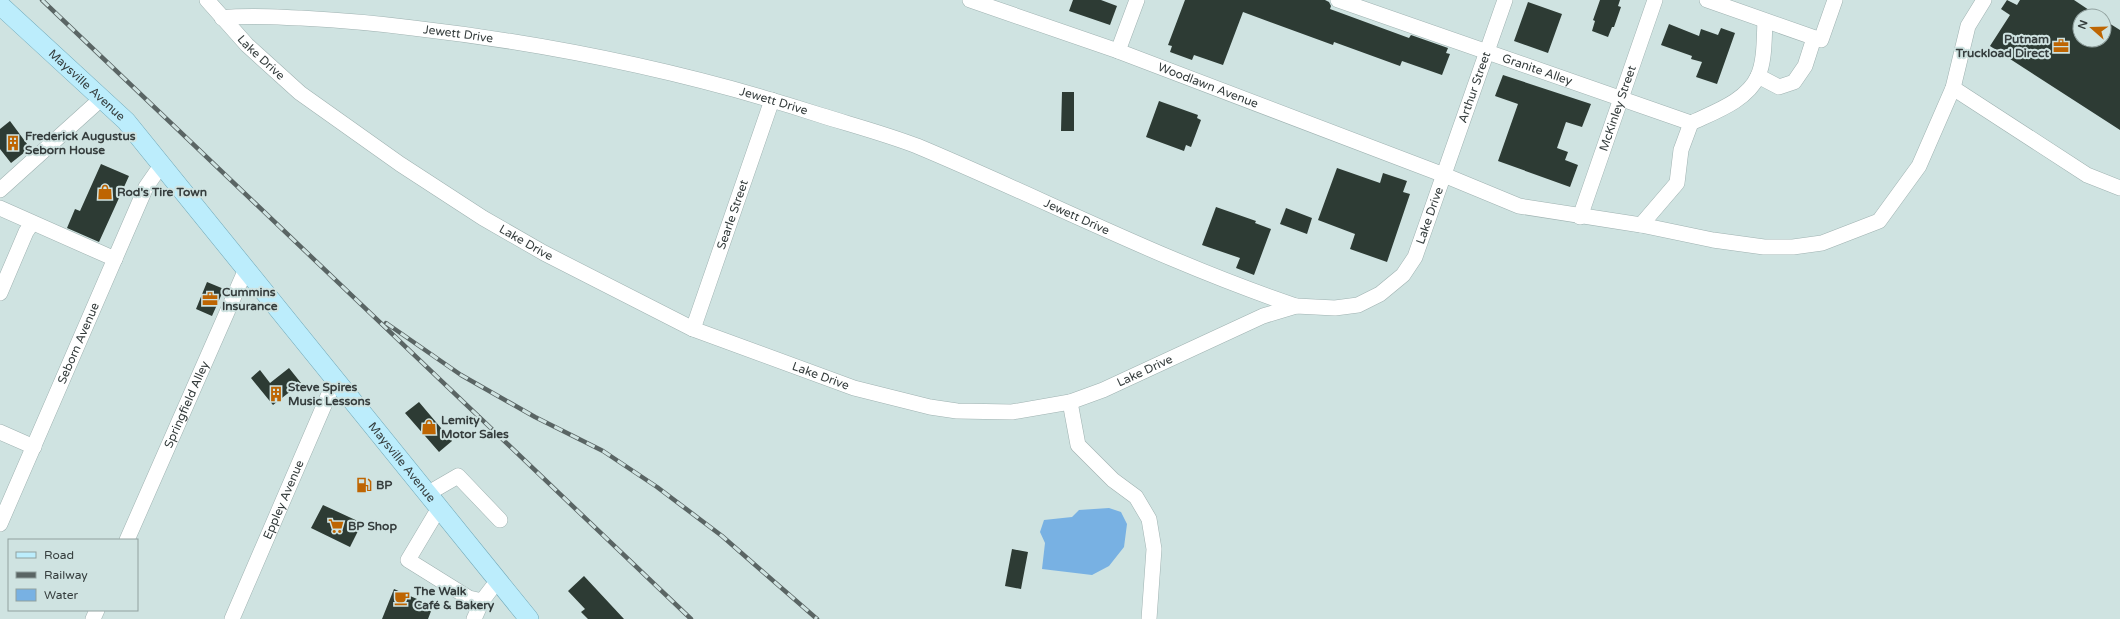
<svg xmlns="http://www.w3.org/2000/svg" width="2120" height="619" viewBox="0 0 2120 619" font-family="'Varela Round',sans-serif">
<rect width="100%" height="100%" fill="#cfe3e1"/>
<path fill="#78b1e3" d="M1109,508L1121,512L1127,524L1124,547L1109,566L1092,575L1042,569L1045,543L1040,532L1044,520L1072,517L1079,510Z"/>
<path fill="#2d3b34" d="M1073,0H1101L1117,6L1110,25L1069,11Z
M1185,0H1325L1329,2L1331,6L1330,9L1409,38L1411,35L1448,48L1446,53L1450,54L1442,75L1402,61L1400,66L1334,42L1333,45L1243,12L1223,65L1194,55L1192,60L1170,52L1172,46L1168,45Z
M1600,0H1620L1618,6L1621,7L1614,27H1612L1608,37L1592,31L1595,21L1593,20Z
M2007,0L2017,5L2020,0H2074L2098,16H2080V40H2104V20L2120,30V130L1990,46L2010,15L2001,9Z
M1528,2L1562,14L1548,53L1514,41Z
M1669,24L1699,36L1701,29L1718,35L1721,28L1735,33L1717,84L1696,77L1702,62L1691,59L1692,56L1661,45Z
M1503,75L1591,104L1582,127L1566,122L1557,148L1568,152L1565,160L1578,165L1570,187L1498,161L1518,104L1495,96Z
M1062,92H1074V131H1061Z
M1159,101L1198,115L1197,118L1201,120L1191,147L1186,145L1184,151L1146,137Z
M10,121L30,148L11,163L0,149V129Z
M101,164L129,176L99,242L67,228L75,209L80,211Z
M1337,168L1380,183L1383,173L1407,181L1403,192L1410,194L1387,262L1350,249L1355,234L1318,220Z
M1216,207L1256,221L1255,223L1271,229L1254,275L1236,268L1240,258L1202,245Z
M1286,208L1312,218L1307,234L1280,224Z
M207,282L224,289L212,316L196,309Z
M289,368L301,383L273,405L251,378L260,370L270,383Z
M419,402L452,441L439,452L405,413Z
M323,505L362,523L350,547L311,528Z
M1012,549L1028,552L1021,589L1005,586Z
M584,576L624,619H588L581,612L585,609L568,591Z
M394,589L433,606L428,619H382Z"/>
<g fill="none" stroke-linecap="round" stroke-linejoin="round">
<defs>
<g id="minor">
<path id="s1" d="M207,0L247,45L300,93L400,164L483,218L544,253L693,329L854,388L930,407L957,411L1012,412L1070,402L1103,390L1263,316L1296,306L1335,308L1358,305L1380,294L1403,275L1415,257L1505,0"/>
<path id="s2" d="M970,0L1118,51L1444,175L1519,206L1641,225L1713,240L1764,247H1793L1822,243L1879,221L1919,166L1953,88L1968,26L1984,0"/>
<path id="s3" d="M1338,0L1691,123"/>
<path d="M1707,0L1821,40L1835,0"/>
<path id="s4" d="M222,18C248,15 274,17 301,18C338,20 375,23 413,28C552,44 687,72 820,115C852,125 886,134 917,146C1044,199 1165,262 1296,306"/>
<path d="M1118,51L1137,0"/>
<path d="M1758,76L1779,87L1794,82L1805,66L1814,38"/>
<path d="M1953,88L2087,175L2120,188"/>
<path d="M0,190L102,98"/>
<path d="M0,208L115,259"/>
<path id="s5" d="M1580,217L1655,0"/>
<path d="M1641,225L1677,183L1681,150L1691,123C1714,112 1747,101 1758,76C1765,60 1764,38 1765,21"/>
<path d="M0,293L26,232L32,223"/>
<path id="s6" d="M693,329L772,100"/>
<path d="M1070,402L1078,445L1113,480L1136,497L1149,519L1154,549L1149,619"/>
<path d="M0,432L34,447"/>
<path d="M427,494L458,476L500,520"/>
<path d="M439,508L408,560L469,598L482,601"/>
<path id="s7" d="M0,524L146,187L162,164"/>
<path id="s8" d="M127,540L246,269"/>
<path d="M93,619L97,610"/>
<path id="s9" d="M232,619L335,380"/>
<path d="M474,619L482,601L498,580"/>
</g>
<g id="major">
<path id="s10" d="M0,5L126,121L529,619"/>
</g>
</defs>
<use href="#minor" stroke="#9fb2b1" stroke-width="16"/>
<use href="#major" stroke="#70a8b8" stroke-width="20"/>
<use href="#minor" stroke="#fff" stroke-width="15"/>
<use href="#major" stroke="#bcedfc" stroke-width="19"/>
<defs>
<path id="rail" d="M42,0L691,619
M386,323L461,375L535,417L603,451L657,487L722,536L817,619"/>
</defs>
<use href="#rail" stroke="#5a6564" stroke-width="4.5"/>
<use href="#rail" stroke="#cfe3e1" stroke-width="3" stroke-dasharray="9" stroke-linecap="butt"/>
</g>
<defs>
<symbol id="office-bare" viewBox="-9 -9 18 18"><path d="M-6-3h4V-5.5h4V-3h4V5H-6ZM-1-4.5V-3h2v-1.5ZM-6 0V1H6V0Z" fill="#be6502" stroke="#cfe3e1" stroke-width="2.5" paint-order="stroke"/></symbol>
<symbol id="building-bare" viewBox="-9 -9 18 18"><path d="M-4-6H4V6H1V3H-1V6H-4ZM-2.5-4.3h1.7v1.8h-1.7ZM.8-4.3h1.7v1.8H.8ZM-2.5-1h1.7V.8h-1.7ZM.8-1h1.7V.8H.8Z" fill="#be6502" stroke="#cfe3e1" stroke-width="2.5" paint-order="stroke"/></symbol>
<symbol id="shop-bare" viewBox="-9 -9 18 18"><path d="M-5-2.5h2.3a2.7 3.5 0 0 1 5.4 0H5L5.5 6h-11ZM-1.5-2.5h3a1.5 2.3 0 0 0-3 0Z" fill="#be6502" stroke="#cfe3e1" stroke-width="2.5" paint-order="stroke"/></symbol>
<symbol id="fuel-bare" viewBox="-9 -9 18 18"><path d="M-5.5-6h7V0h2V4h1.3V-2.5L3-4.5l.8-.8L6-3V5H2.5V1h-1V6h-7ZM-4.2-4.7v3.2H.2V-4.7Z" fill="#be6502" stroke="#cfe3e1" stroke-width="2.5" paint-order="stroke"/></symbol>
<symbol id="supermarket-bare" viewBox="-9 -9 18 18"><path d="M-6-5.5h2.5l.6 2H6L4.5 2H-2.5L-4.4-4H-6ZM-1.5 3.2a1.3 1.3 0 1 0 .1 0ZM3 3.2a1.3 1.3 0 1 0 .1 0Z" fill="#be6502" stroke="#cfe3e1" stroke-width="2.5" paint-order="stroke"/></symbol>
<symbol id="cafe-bare" viewBox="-9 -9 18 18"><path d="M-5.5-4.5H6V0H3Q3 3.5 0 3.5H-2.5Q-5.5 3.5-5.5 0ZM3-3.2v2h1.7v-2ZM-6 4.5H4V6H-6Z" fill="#be6502" stroke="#cfe3e1" stroke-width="2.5" paint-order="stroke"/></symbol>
</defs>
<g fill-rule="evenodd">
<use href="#office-bare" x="2050" y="35" width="22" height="22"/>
<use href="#building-bare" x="2" y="132" width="22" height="22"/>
<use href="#shop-bare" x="94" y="181" width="22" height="22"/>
<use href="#office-bare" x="199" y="288" width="22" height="22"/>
<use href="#building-bare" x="265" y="383" width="22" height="22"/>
<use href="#shop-bare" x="418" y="416" width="22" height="22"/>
<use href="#fuel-bare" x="353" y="474" width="22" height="22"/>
<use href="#supermarket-bare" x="325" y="515" width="22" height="22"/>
<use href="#cafe-bare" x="391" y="587" width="22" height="22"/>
</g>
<g text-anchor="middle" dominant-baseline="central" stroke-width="4" stroke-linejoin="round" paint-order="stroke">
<g font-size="12" fill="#353d3d" stroke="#cfe3e1">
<text stroke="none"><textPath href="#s4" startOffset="237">Jewett Drive</textPath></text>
<text stroke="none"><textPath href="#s1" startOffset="79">Lake Drive</textPath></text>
<text stroke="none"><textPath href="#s3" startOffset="211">Granite Alley</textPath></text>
<text stroke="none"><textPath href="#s10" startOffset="118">Maysville Avenue</textPath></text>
<text stroke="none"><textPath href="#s2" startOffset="253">Woodlawn Avenue</textPath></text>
<text stroke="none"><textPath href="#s1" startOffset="1546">Arthur Street</textPath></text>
<text stroke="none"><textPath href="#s4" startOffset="560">Jewett Drive</textPath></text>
<text stroke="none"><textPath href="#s5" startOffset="115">McKinley Street</textPath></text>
<text stroke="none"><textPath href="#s6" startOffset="121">Searle Street</textPath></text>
<text stroke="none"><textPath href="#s1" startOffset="1410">Lake Drive</textPath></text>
<text stroke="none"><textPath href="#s4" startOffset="885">Jewett Drive</textPath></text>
<text stroke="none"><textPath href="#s1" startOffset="403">Lake Drive</textPath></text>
<text stroke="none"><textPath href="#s7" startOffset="197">Seborn Avenue</textPath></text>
<text stroke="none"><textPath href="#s1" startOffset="1063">Lake Drive</textPath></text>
<text stroke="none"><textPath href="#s1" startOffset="727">Lake Drive</textPath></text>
<text stroke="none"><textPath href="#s8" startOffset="148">Springfield Alley</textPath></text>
<text stroke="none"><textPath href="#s10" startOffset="610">Maysville Avenue</textPath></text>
<text stroke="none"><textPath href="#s9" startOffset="130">Eppley Avenue</textPath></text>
</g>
<g font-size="12" font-weight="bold" fill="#353d3d" stroke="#cfe3e1" text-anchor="start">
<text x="2049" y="39" text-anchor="end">Putnam<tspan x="2049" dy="14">Truckload Direct</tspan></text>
<text x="25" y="136">Frederick Augustus<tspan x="25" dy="14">Seborn House</tspan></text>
<text x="117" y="192">Rod's Tire Town</text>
<text x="222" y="292">Cummins<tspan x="222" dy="14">Insurance</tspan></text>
<text x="288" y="387">Steve Spires<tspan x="288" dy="14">Music Lessons</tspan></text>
<text x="441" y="420">Lemity<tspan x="441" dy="14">Motor Sales</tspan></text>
<text x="376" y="485">BP</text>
<text x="348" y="526">BP Shop</text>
<text x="414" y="591">The Walk<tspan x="414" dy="14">Café &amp; Bakery</tspan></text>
</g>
</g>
<rect x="8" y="539" width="130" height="72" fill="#cfe3e1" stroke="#91a19f"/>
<rect x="16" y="552" width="20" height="6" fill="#bcedfc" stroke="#91a19f"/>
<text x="44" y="559" font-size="12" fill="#353d3d">Road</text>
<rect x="16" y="572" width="20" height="6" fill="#5a6564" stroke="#91a19f"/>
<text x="44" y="579" font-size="12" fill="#353d3d">Railway</text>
<rect x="16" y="589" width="20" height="12" fill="#78b1e3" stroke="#91a19f"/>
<text x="44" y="599" font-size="12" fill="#353d3d">Water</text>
<g transform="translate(2092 28) rotate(290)"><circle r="19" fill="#cfe3e1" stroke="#91a19f"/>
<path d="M0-3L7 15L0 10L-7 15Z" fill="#be6502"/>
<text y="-6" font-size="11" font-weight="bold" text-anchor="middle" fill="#353d3d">N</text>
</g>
</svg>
